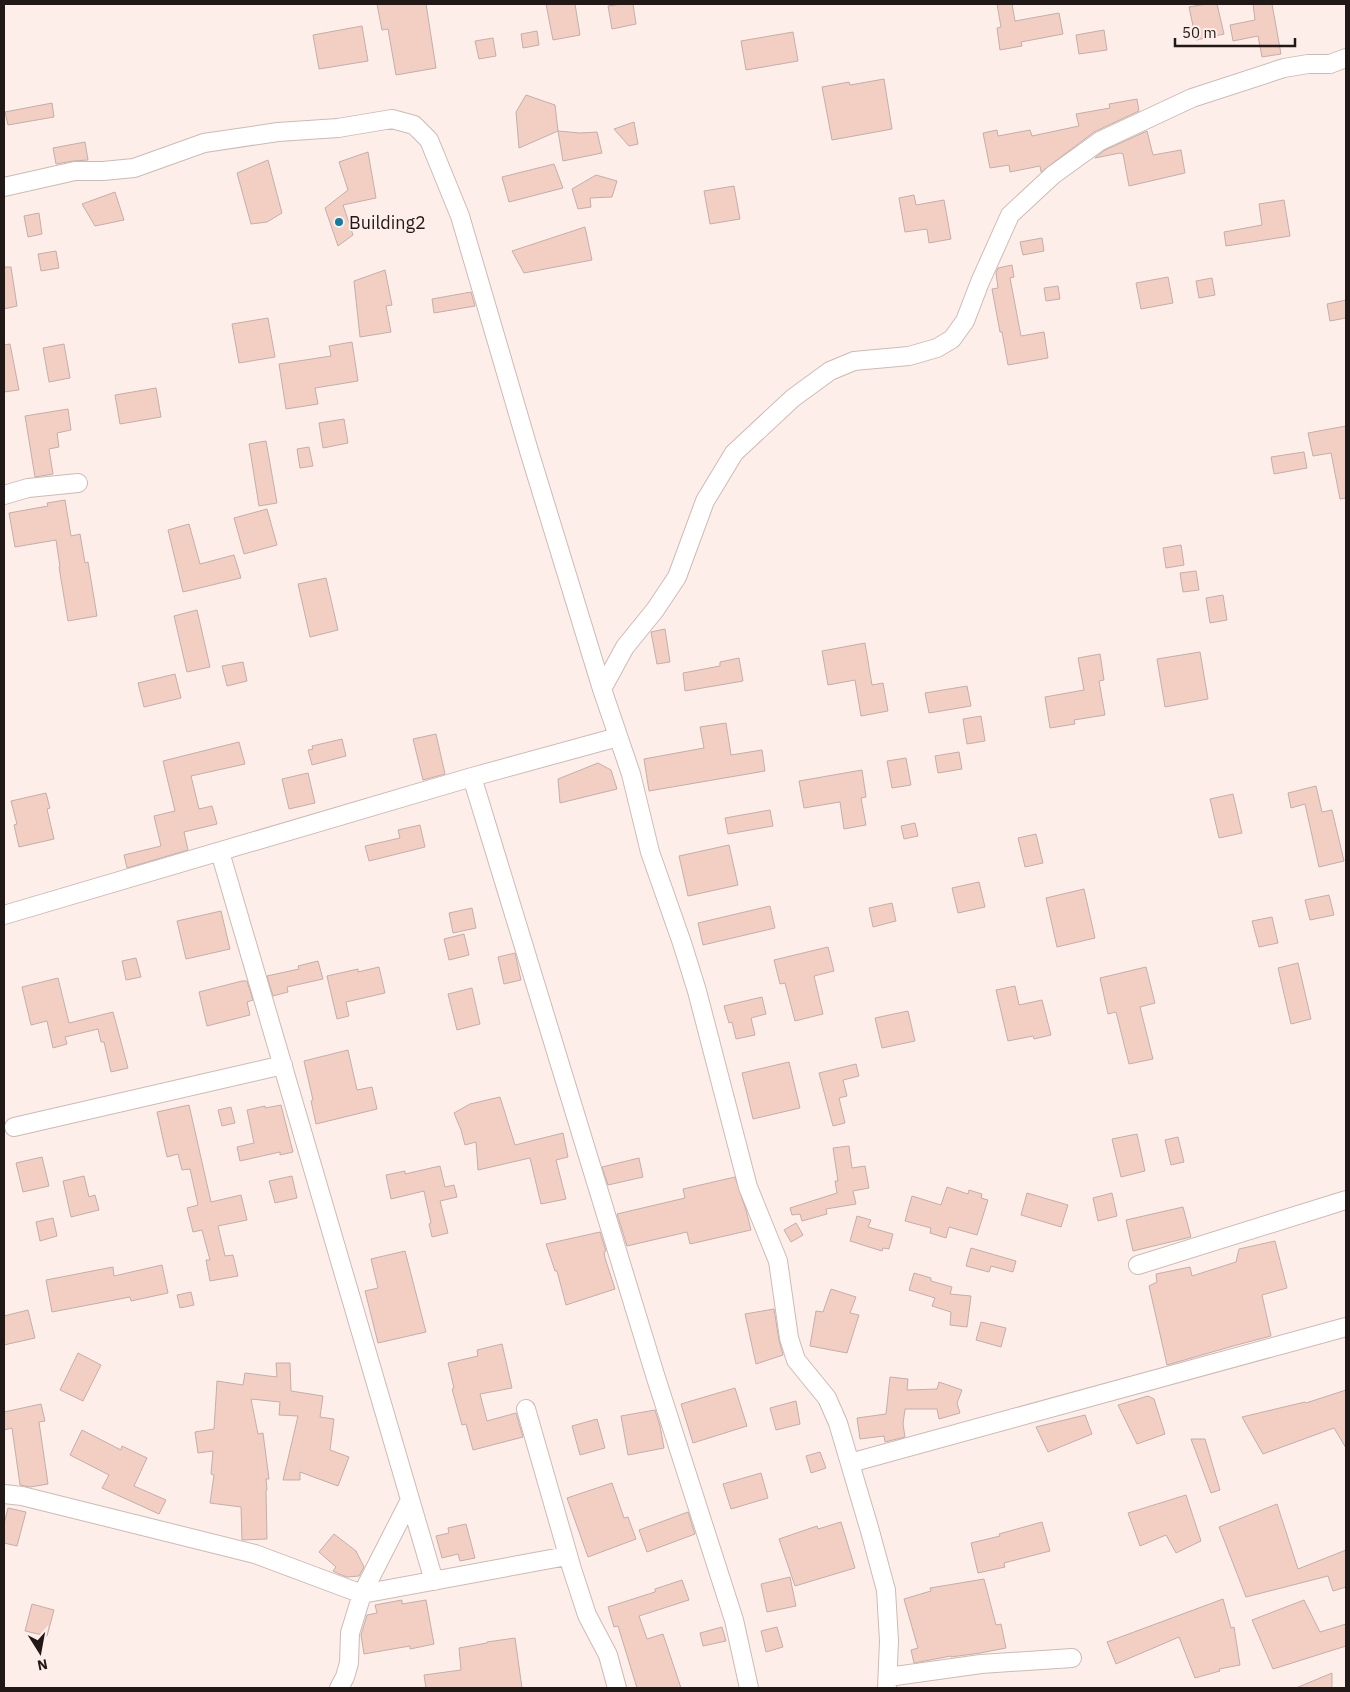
<svg xmlns="http://www.w3.org/2000/svg" width="1350" height="1692" viewBox="0 0 1350 1692" font-family="'IBM Plex Sans',sans-serif">
<rect width="100%" height="100%" fill="#feeee9"/>
<path fill="#f3cec3" stroke="#c3afaa" d="M377,4H426L436,68L396,75L388,29L382,30Z
M546,4H575L580,35L553,40Z
M622,4H633L636,24L612,29L608,6Z
M997,4H1012L1015,21L1059,13L1063,34L1021,42L1022,46L1000,50L997,28L1001,27Z
M1206,4H1217L1224,34L1196,40L1189,7Z
M1253,4H1272L1281,54L1262,57L1258,36L1233,41L1230,25L1255,20Z
M362,26L368,61L319,69L313,35Z
M1104,30L1107,50L1079,54L1076,35Z
M537,31L539,45L523,48L521,34Z
M793,32L798,61L746,70L741,41Z
M493,38L496,56L479,59L475,41Z
M884,79L892,129L832,140L822,87L849,82L850,85Z
M526,95L555,105L558,131L519,148L516,112Z
M1137,99L1139,111L1094,132L1041,172L1040,166L1010,172L1009,165L990,168L983,133L997,130L998,136L1030,130L1032,136L1079,126L1076,114L1110,108L1109,104Z
M52,103L54,117L8,125L5,112Z
M634,122L638,144L629,146L614,129Z
M558,131L580,133L597,132L602,153L563,161Z
M1147,131L1153,155L1181,150L1185,173L1129,186L1123,154L1120,153L1095,158L1105,150Z
M85,142L88,160L73,161L56,164L53,148Z
M368,152L376,198L343,205L353,235L338,246L325,208L348,190L339,162Z
M268,160L282,213L267,222L251,224L237,173Z
M554,164L563,188L509,202L502,177Z
M596,175L617,181L612,197L590,198L591,207L578,209L572,189Z
M734,186L740,219L710,224L704,191Z
M115,192L124,220L95,226L82,204Z
M914,195L916,205L944,200L951,239L929,243L927,229L905,232L899,198Z
M1284,200L1290,236L1226,246L1224,232L1262,225L1259,204Z
M39,213L42,234L28,237L24,216Z
M585,227L592,260L524,273L512,251Z
M1042,238L1044,251L1023,255L1020,242Z
M56,251L59,268L41,271L38,254Z
M1012,265L1014,277L1010,278L1021,336L1044,332L1048,358L1008,365L1002,332H1000L992,289L998,288L996,273L998,268Z
M4,267H11L17,306L4,309Z
M385,270L392,305L386,306L391,332L360,337L354,281Z
M1168,277L1173,303L1141,309L1136,283Z
M1212,278L1215,295L1199,298L1196,281Z
M1058,286L1060,299L1046,301L1044,288Z
M471,292L475,306L434,313L432,299Z
M1346,300V318L1330,321L1327,304Z
M268,318L275,357L239,363L232,324Z
M352,342L358,381L315,388L318,404L286,409L279,364L331,356L329,346Z
M10,344L19,390L4,392V345Z
M64,344L70,378L49,382L43,348Z
M156,388L161,417L120,424L115,395Z
M68,409L71,430L57,433L59,447L49,449L53,474L35,477L25,416Z
M344,419L348,443L323,448L319,423Z
M1346,426V498L1340,499L1331,453L1313,456L1308,433Z
M266,441L277,503L259,506L249,444Z
M309,447L313,466L300,468L297,449Z
M1304,452L1307,468L1274,474L1271,457Z
M65,500L71,536L80,534L85,563L88,562L97,616L68,621L59,567H60L56,540L15,547L9,513L48,506L47,503Z
M267,509L277,545L244,554L234,518Z
M189,524L200,564L234,555L241,578L183,592L168,530Z
M1181,545L1184,565L1166,568L1163,548Z
M1196,571L1199,590L1183,592L1180,573Z
M326,578L338,630L310,637L298,584Z
M1223,595L1227,620L1210,623L1206,598Z
M197,610L210,667L187,672L174,616Z
M665,629L670,662L657,664L651,632Z
M865,643L872,685L883,683L888,711L861,716L855,680L828,685L822,651Z
M1200,652L1208,699L1165,707L1157,659Z
M1100,654L1104,680L1099,681L1105,715L1074,720L1075,724L1050,728L1045,697L1084,690L1078,658Z
M739,658L743,681L685,691L683,673L720,666V662Z
M243,662L247,681L227,686L222,666Z
M175,674L181,698L144,707L138,683Z
M967,686L971,706L929,713L925,693Z
M981,716L985,741L967,744L963,719Z
M726,723L731,755L762,750L765,771L649,791L644,759L704,748L700,727Z
M436,734L445,774L423,780L413,739Z
M342,739L346,756L312,765L308,750L313,749L312,746Z
M239,742L245,764L191,776L199,809L212,806L217,824L184,832L188,850L127,868L124,855L161,846L154,816L175,811L163,761Z
M959,752L962,769L938,773L935,756Z
M906,758L911,785L892,788L887,761Z
M598,763L611,770L617,789L560,803L558,779Z
M862,770L866,797L861,798L866,825L844,829L840,802L804,808L799,781Z
M308,773L315,803L289,809L282,779Z
M1316,786L1322,812L1332,810L1344,861L1319,867L1305,804L1291,808L1288,793Z
M46,793L50,808L47,809L54,839L19,847L14,825L17,824L11,801Z
M1233,794L1242,833L1219,838L1210,799Z
M770,810L773,826L728,834L725,818Z
M915,823L918,836L904,839L901,826Z
M420,825L425,847L369,861L365,846L400,838L398,830Z
M1036,834L1043,863L1025,867L1018,838Z
M729,845L738,885L688,896L679,856Z
M979,882L985,907L958,913L952,888Z
M1084,889L1095,938L1057,947L1046,898Z
M1329,895L1334,915L1310,920L1305,900Z
M892,903L896,921L873,927L869,908Z
M770,906L775,928L703,945L698,923Z
M472,908L476,928L453,933L449,913Z
M221,911L230,949L186,959L177,921Z
M1272,917L1278,943L1259,947L1252,921Z
M464,934L469,955L449,960L444,939Z
M828,947L834,971L814,976L823,1014L795,1021L785,983L780,984L774,960Z
M515,953L521,980L504,984L498,957Z
M136,958L141,977L126,980L122,961Z
M318,961L323,979L287,987L288,992L273,996L267,976L299,969L298,966Z
M1298,963L1311,1019L1291,1024L1278,968Z
M379,967L385,993L346,1002L349,1016L337,1019L327,976L358,969V972Z
M1146,967L1155,1003L1140,1007L1153,1059L1129,1064L1116,1012L1108,1014L1100,978Z
M58,978L69,1023L113,1012L128,1068L111,1072L104,1042H101L98,1029L65,1037L67,1044L53,1048L47,1021L31,1025L22,987Z
M242,981H247L253,1000L247,1002L250,1015L207,1026L199,992Z
M1015,986L1019,1005L1042,1000L1051,1035L1034,1039L1033,1036L1008,1041L996,990Z
M472,988L480,1024L457,1030L448,994Z
M762,997L766,1014L751,1018L755,1035L736,1039L732,1022L729,1023L724,1006Z
M908,1011L915,1041L882,1048L875,1018Z
M348,1050L357,1090L372,1087L377,1109L316,1124L311,1101L313,1100L304,1061Z
M789,1062L800,1108L753,1119L742,1073Z
M856,1064L859,1076L843,1080L847,1096L839,1098L845,1123L833,1126L819,1073Z
M500,1097L515,1145L563,1133L568,1157L556,1160L566,1199L541,1204L530,1158L478,1170L476,1142L465,1145L461,1130L454,1113L470,1104Z
M189,1105L211,1202L241,1195L247,1220L218,1226L225,1256L233,1255L238,1276L210,1281L206,1260H210L202,1230L193,1232L187,1208L198,1205L190,1169L182,1170L178,1154L167,1157L157,1112Z
M281,1105L293,1152L280,1155V1152L240,1161L237,1147L254,1143L247,1110L265,1106V1108Z
M231,1107L235,1123L222,1126L218,1110Z
M1137,1134L1145,1171L1121,1177L1112,1139Z
M1178,1137L1184,1162L1171,1165L1165,1140Z
M849,1146L852,1168L865,1166L869,1188L853,1191L856,1204L826,1209L827,1214L802,1221L800,1214L792,1215L790,1208L837,1193L835,1181H838L833,1148Z
M42,1157L49,1186L23,1192L16,1163Z
M639,1158L643,1177L608,1185L602,1167Z
M440,1166L445,1187L454,1185L457,1197L440,1201L448,1233L432,1237L429,1224L431,1223L424,1191L391,1199L386,1175L405,1171V1174Z
M84,1176L89,1197L95,1195L99,1210L71,1217L63,1181Z
M292,1176L297,1198L275,1203L269,1181Z
M735,1177L746,1210L751,1230L690,1244L687,1232L627,1246L617,1214L685,1198L683,1189Z
M947,1187L968,1194L969,1190L982,1194L981,1198L988,1200L977,1235L949,1227L946,1238L930,1233L931,1228L905,1221L912,1196L941,1205Z
M1027,1193L1068,1205L1061,1227L1021,1215Z
M1112,1193L1117,1216L1098,1221L1093,1198Z
M1183,1207L1191,1237L1133,1251L1126,1220Z
M857,1216L871,1220L868,1227L893,1234L889,1249L883,1248L882,1251L850,1241Z
M53,1218L57,1236L40,1241L36,1222Z
M796,1223L803,1235L791,1242L784,1230Z
M600,1232L606,1251L604,1252L605,1258L615,1289L566,1305L557,1271H555L546,1244Z
M1275,1241L1287,1288L1262,1295L1271,1336L1233,1346L1167,1365L1149,1286L1157,1282L1156,1274L1190,1267L1192,1276L1236,1262L1239,1249Z
M971,1248L1016,1261L1013,1272L991,1266L989,1272L966,1266Z
M405,1251L426,1332L378,1343L365,1291L378,1288L371,1259Z
M162,1265L168,1293L131,1301L130,1297L52,1312L46,1280L113,1267L114,1276Z
M914,1273L931,1278V1281L952,1287L950,1294L971,1296L967,1327L950,1325L951,1312L932,1306L935,1298L909,1290Z
M831,1289L856,1297L850,1313L859,1315L847,1353L810,1346L816,1311L823,1312Z
M191,1292L194,1305L180,1308L177,1295Z
M774,1309L779,1340L783,1355L756,1364L745,1314Z
M28,1310L35,1338L4,1345V1316Z
M981,1322L1006,1328L1001,1347L976,1340Z
M502,1344L512,1388L480,1394L487,1421L516,1413L523,1437L473,1450L466,1424L462,1425L452,1389L454,1388L448,1363L478,1356L477,1350Z
M78,1353L101,1365L83,1401L60,1390Z
M276,1363H290L291,1391L323,1396L320,1417L334,1419L330,1450L349,1457L338,1486L300,1472V1480H283L298,1416L279,1415L280,1402L251,1399L258,1434L263,1433L269,1479H266L267,1490H266L267,1539L242,1540L241,1507L210,1503L214,1475L211,1474L213,1451L198,1453L195,1432L214,1429L217,1381L243,1385L245,1373L277,1377Z
M890,1377L908,1379L907,1390L937,1389L939,1382L962,1390L957,1403L960,1413L939,1419L937,1409H905L903,1424L905,1437L885,1442L884,1436L860,1439L857,1418L886,1414Z
M735,1388L747,1426L693,1443L681,1404Z
M1346,1390V1448L1334,1428L1263,1454L1242,1417L1305,1402L1306,1403Z
M1148,1396L1154,1399L1165,1434L1137,1444L1118,1405Z
M796,1401L800,1424L776,1430L770,1408Z
M41,1404L45,1421L39,1422L48,1484L30,1487L20,1485L12,1428L4,1430V1412Z
M655,1410L660,1426L664,1448L628,1455L621,1416Z
M1085,1415L1092,1434L1048,1452L1036,1427Z
M597,1419L605,1448L580,1455L572,1426Z
M82,1430L121,1450L122,1446L147,1458L134,1486L166,1500L159,1514L102,1488L109,1475L70,1455Z
M1191,1439H1205L1220,1490L1211,1493Z
M820,1452L826,1468L811,1473L806,1456Z
M761,1473L768,1498L731,1509L723,1484Z
M612,1483L624,1518L628,1517L636,1539L588,1557L567,1498Z
M1186,1495L1201,1541L1176,1553L1166,1535L1140,1546L1128,1513Z
M1277,1504L1298,1569L1346,1550V1587L1333,1591L1328,1576L1246,1597L1219,1527Z
M8,1508L26,1512L17,1546L4,1543V1524Z
M688,1512L695,1534L647,1552L639,1530Z
M841,1522L855,1568L795,1586L779,1539L817,1526L818,1529Z
M1042,1522L1050,1551L1004,1563L1005,1567L978,1573L971,1543L1000,1536L999,1534Z
M466,1524L475,1558L460,1561L458,1554L442,1558L436,1536L449,1533L448,1528Z
M334,1534L356,1551L364,1567L359,1576L347,1577L339,1574L333,1571L336,1567L319,1552Z
M790,1577L796,1606L767,1612L761,1584Z
M984,1579L996,1625L1001,1624L1006,1648L980,1653L951,1657V1656L914,1663L911,1650L918,1648L904,1599L931,1591L930,1588Z
M682,1580L689,1600L639,1616L647,1639L663,1634L681,1688H637L618,1626L614,1627L608,1607L655,1592V1589Z
M1223,1599L1231,1628L1234,1627L1240,1665L1219,1669L1220,1671L1195,1678L1179,1637L1116,1664L1107,1642Z
M402,1600V1604L426,1600L434,1644L410,1649V1646L364,1654L361,1635L367,1615L377,1613L375,1605Z
M1304,1600L1320,1632L1346,1624V1646L1273,1669L1252,1620Z
M32,1604L54,1610L47,1636L25,1631Z
M722,1627L726,1641L703,1646L700,1633Z
M777,1627L783,1647L766,1652L761,1631Z
M515,1638L522,1688H426L424,1675L461,1670L459,1648L487,1643V1642Z
M1332,1673V1688H1296Z"/>
<g fill="none" stroke-linecap="round" stroke-linejoin="round">
<defs>
<path id="street" d="M4,187L75,171H103L134,168L204,143L278,132L338,128L392,119L414,125L429,140L460,216L529,451L602,689L631,774L650,852L682,943L697,991L748,1187L778,1261L789,1338L796,1360L827,1398L838,1423L870,1531L886,1590L889,1641L887,1688
M4,495L28,488L78,483
M602,689L625,647L655,610L677,577L705,501L734,453L793,398L830,371L854,361L909,356L937,348L952,339L965,321L980,282L1010,215L1053,175L1100,141L1192,98L1284,68L1308,64H1330L1346,58
M472,777L656,1378L734,1620L749,1688
M220,852L434,1581
M4,915L472,777L618,737
M14,1127L283,1065
M1138,1265L1346,1200
M526,1409L572,1569L587,1615L608,1655L617,1688
M850,1463L1346,1327
M4,1494L22,1496L255,1554L362,1594L567,1556
M888,1677L981,1664L1072,1658
M339,1688L345,1677L349,1663L350,1633L362,1594L410,1500"/>
</defs>
<use href="#street" stroke="#cebab4" stroke-width="20"/>
<use href="#street" stroke="#fff" stroke-width="18"/>
</g>
<circle fill="#0f7ea6" stroke="#feeee9" stroke-width="2" cx="339" cy="222" r="5"/>
<g text-anchor="middle" dominant-baseline="central" stroke-width="4" stroke-linejoin="round" paint-order="stroke">
<g font-size="18" fill="#201917" stroke="#feeee9" text-anchor="start">
<text x="349" y="222">Building2</text>
</g>
</g>
<rect width="1350" height="1692" fill="none" stroke="#201917" stroke-width="10"/>
<g transform="translate(40 1652) rotate(169)" stroke="#feeee9" stroke-width="4" paint-order="stroke">
<path d="M0-4L9 19L0 12L-9 19Z" fill="#201917"/>
<text y="-8" font-size="14" font-weight="bold" text-anchor="middle" fill="#201917">N</text>
</g>
<path d="M1175 38v8h120v-8" fill="none" stroke="#201917" stroke-width="2.5"/>
<text x="1182" y="38" font-size="15" fill="#201917" stroke="#feeee9" stroke-width="4" paint-order="stroke">50 m</text>
</svg>
